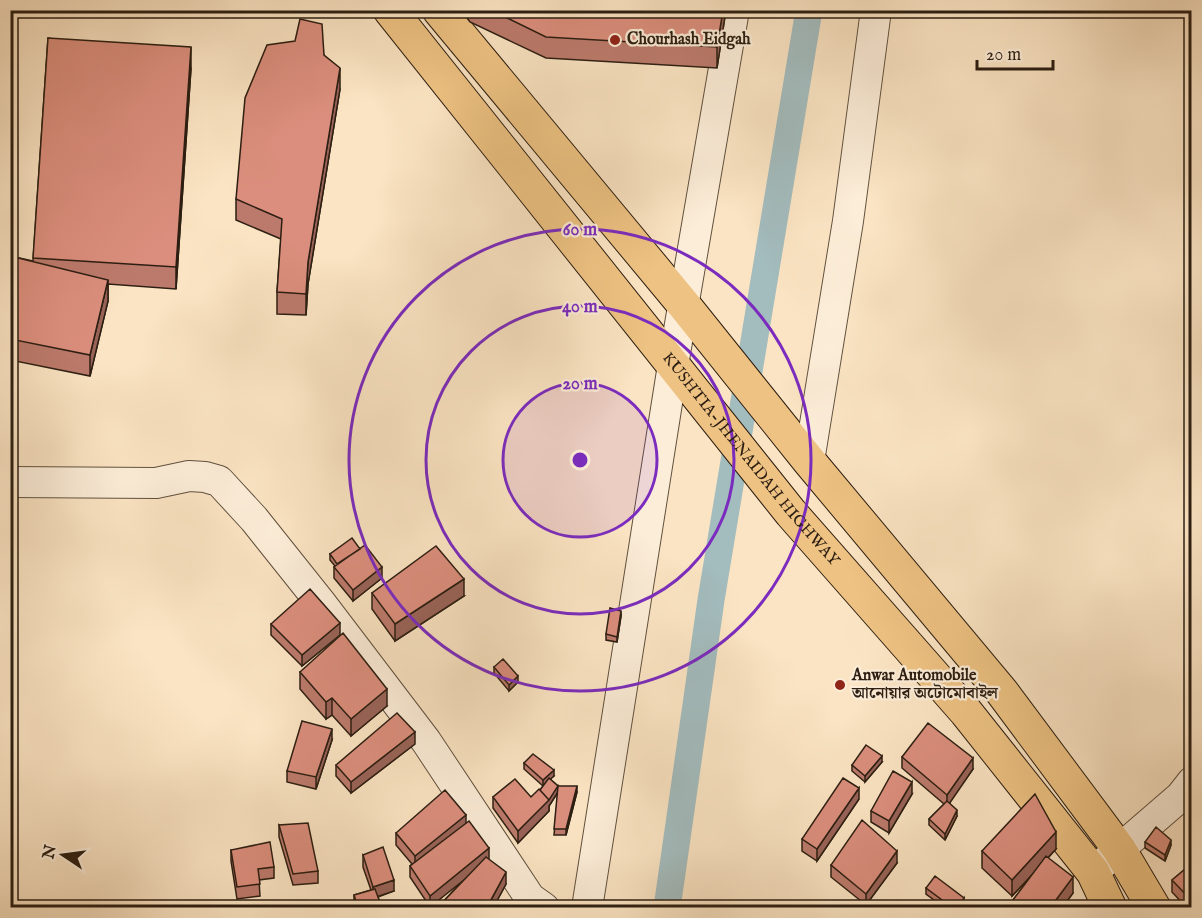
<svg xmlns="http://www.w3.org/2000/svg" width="1202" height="918" viewBox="0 0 1202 918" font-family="'IM FELL English','Noto Serif Bengali',serif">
<rect width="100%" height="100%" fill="#fbe4c3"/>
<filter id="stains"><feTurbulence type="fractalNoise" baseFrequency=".00333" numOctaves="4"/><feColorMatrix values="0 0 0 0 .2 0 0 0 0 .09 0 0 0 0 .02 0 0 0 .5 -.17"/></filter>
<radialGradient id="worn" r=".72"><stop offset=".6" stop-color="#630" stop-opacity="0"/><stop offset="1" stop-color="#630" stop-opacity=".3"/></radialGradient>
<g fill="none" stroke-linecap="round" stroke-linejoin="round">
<path stroke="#a3bcbe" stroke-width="27" d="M667,908L711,600L809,10"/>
<defs>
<path id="minor" d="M809,461L848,221L876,10
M10,482L156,483L189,476L205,477L219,481L254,519L321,603L426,741L530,898L544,908
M1093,872L1181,796L1192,782
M587,908L673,365L734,10"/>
<g id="trunk">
<path id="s1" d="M390,10L791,513L966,712L1093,872L1110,908"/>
<path d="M439,10L684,305L809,461L1002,692L1119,849L1154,908"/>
</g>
</defs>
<use href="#minor" stroke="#60503e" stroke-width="32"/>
<use href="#trunk" stroke="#2c1e12" stroke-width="35"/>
<use href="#minor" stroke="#fcedd8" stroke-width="30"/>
<use href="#trunk" stroke="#eec282" stroke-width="33"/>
</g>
<path fill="#bc7a6c" stroke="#2c1e12" stroke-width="1.5" d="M461,10H726L717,68L546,58L470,22Z
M48,38L191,68L176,289L108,284V301L90,376L10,360V256L33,261Z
M324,55L340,89L308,284L306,315L277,314V292L281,239L236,220V199Z
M330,554L382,578L353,601L334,578V567L335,566L330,560Z
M372,593L464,596L395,641L372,609Z
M621,616L617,642L606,640V634Z
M271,624L340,635L302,666L271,635Z
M494,667L518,682L509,691L494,673Z
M300,672L387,706L351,736L332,715L326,719L300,689Z
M332,740L316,789L287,782V771Z
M415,744L351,793L336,776V765Z
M902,757L973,769L949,803L957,816L945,840L929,825V819L944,804L902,768Z
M882,762L865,782L852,771V765Z
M524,763L554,776L550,779L558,786L577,792L566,835H554L558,792L549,806V811L518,843L493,808V797H531L540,790L543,786L524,769Z
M912,794L889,833L871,822V811Z
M859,799L817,861L802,851V839Z
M1191,808V828L1188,826V814Z
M466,824L489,860L506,884L493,908H440V905L464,879L430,907L410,877V866L412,864L396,845V833Z
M279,825L318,871V883L293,885L279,837Z
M1145,842L1171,845L1165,861L1145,848Z
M1056,849L1048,858L1073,893L1062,908H1007L1031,877L1012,896L982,868V851Z
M231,850L274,867V878L259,880L260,896L237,899L231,861Z
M363,855L394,891L378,897L382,908H354V895L371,890L363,867Z
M897,863L866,905L831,877V865Z
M1191,864V908H1187L1172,892V880Z
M926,888L964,904L962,908H945L926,894Z"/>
<path fill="#996358" stroke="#2c1e12" stroke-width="1.5" d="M723,10H726L717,68V47Z
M191,47V68L176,289V267Z
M340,68V89L308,284L306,315V294L308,262Z
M108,280V301L90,376V355Z
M382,567V578L353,601V590Z
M464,579V596L395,641V624Z
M621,611V616L617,642V637Z
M340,623V635L302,666V655Z
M518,676V682L509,691V685Z
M387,689V706L351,736V719Z
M332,698V715L326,719V702Z
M332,729V740L316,789V777Z
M415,732V744L351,793V782Z
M882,756V762L865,782V776Z
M973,758V769L947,807V795Z
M554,770V776L543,786V780Z
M912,782V794L889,833V821Z
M558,786V792L549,806V811L518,843V831Z
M577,786V792L566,835V829Z
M859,788V799L817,861V849Z
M957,810V816L945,840V834Z
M466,815V827L415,867V856Z
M1056,832V849L1012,896V880Z
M1171,840V845L1165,861V855Z
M489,848V860L430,907V896Z
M897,851V863L866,905V894Z
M506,872V884L493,908H487Z
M1073,877V893L1062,908H1050Z
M394,880V891L373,898V887Z
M964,898V904L962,908H957Z"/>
<path fill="#db8e7d" stroke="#2c1e12" stroke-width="1.5" d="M491,10H723L717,47L546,37Z
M300,19L322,24L324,55L340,68L308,262L306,294L277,292L282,219L236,199L245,98L267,45L295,41Z
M48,38L191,47L176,267L33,258Z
M10,256L108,280L90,355L10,339Z
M352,538L360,549L337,564L330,554Z
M365,545L382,567L353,590L334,567Z
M436,546L464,579L395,624L372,593Z
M310,589L340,623L302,655L271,624Z
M610,608L621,611L617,637L606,634Z
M343,633L387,689L351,719L332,698L326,702L300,672Z
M503,659L518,676L509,685L494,667Z
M397,713L415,732L351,782L336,765Z
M302,721L332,729L316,777L287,771Z
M928,723L973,758L947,795L902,757Z
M866,745L882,756L865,776L852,765Z
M533,754L554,770L543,780L524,763Z
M893,771L912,782L889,821L871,811Z
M549,778L558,786L549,800L540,790Z
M843,778L859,788L817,849L802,839Z
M515,779L531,797L539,789L549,800L518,831L493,797Z
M558,786H577L566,829H554Z
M445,790L466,815L415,856L396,833Z
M1035,794L1056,832L1012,880L982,851Z
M947,801L957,810L945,834L929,819Z
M1191,808V816L1188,814Z
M862,820L897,851L866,894L831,865Z
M469,821L489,848L430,896L410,866Z
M308,823L318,871L293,874L279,825Z
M1156,827L1171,840L1165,855L1145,842Z
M270,842L274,867L258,869L260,884L237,887L231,850Z
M383,847L394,880L373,887L363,855Z
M1046,856L1073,877L1050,908H1007Z
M486,857L506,872L487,907L478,903L475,908H442L440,905Z
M1191,864V900L1172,880Z
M935,876L964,898L957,908H953L926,888Z
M375,889L382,908H358L354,895Z"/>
<circle cx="580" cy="460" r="77" fill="#7b2cbf" fill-opacity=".12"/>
<g fill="none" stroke="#7b2cbf" stroke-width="3">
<circle cx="580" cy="460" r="77"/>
<circle cx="580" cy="460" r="154"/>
<circle cx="580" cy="460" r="231"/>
</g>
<g fill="#8f2418" stroke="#fcedd8" stroke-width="2">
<circle cx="615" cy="40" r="6"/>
<circle cx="840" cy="685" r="6"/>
</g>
<g text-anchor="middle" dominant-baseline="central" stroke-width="4.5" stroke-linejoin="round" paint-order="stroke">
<g font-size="16" font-weight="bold" fill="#2c1e12" stroke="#fcedd8" text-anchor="start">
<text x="627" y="40">Chourhash Eidgah</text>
<text x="852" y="676">Anwar Automobile<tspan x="852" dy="18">আনোয়ার অটোমোবাইল</tspan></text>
</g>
<g font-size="16" fill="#2c1e12" stroke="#fcedd8">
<text stroke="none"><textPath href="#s1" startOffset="576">KUSHTIA-JHENAIDAH HIGHWAY</textPath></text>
</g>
</g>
<circle cx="580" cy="460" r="9" fill="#7b2cbf" stroke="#fcedd8" stroke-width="3"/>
<g font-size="18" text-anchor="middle" font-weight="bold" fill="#7b2cbf" stroke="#fcedd8" stroke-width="4.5" stroke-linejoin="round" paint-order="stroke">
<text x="580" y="235">60 m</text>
<text x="580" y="312">40 m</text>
<text x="580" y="389">20 m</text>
</g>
<rect width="1202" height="918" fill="none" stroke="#fbe4c3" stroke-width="36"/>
<rect x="12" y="12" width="1178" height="894" fill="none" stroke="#2c1e12" stroke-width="3"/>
<rect x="18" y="18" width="1166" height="882" fill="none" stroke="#2c1e12" stroke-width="1.5"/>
<g transform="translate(63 855) rotate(283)" stroke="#fcedd8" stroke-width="4.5" paint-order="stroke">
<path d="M0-4.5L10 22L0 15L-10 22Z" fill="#2c1e12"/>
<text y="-9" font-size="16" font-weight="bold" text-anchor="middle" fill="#2c1e12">N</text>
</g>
<path d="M977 60v9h76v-9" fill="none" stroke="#2c1e12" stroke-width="3"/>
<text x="986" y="60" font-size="18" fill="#2c1e12" stroke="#fcedd8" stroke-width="4.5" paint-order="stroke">20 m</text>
<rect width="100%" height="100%" filter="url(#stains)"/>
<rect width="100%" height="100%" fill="url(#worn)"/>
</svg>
